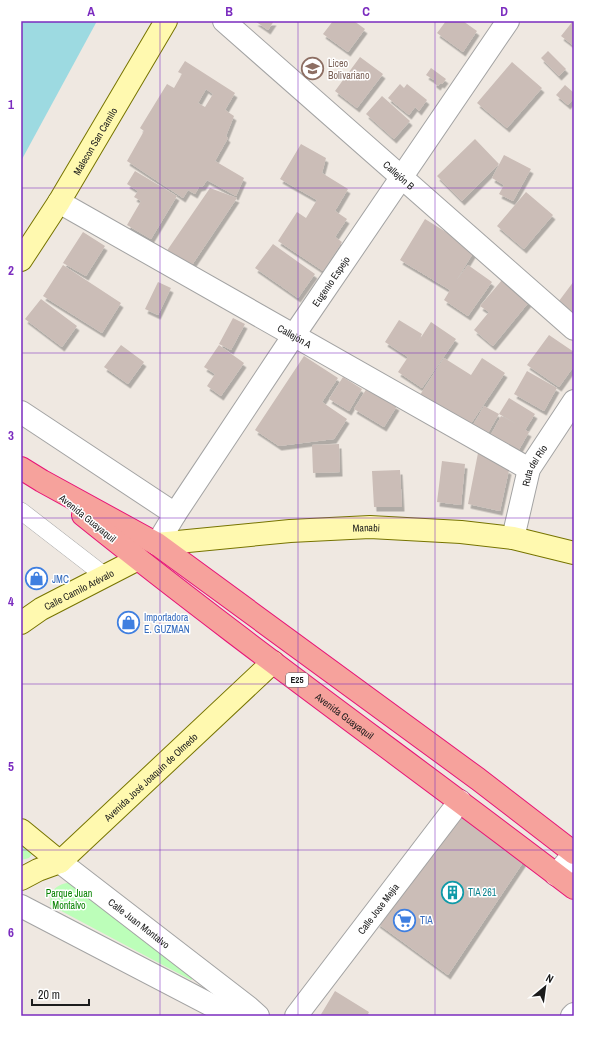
<svg xmlns="http://www.w3.org/2000/svg" width="595" height="1037" viewBox="0 0 595 1037" font-family="'Archivo Narrow',sans-serif">
	<defs>
		<filter id="shadow"><feDropShadow dx="2.5" dy="4.5" stdDeviation="0" flood-color="#0004"/></filter>
	</defs>
	<rect width="100%" height="100%" fill="#efe8e1"/>
	<path fill="#bcfeb9" d="M21 843 30 850 32 854 29 858 21 860Z
		M71 882 194 978 191 980 50 905C50 889 56 885 71 882Z"/>
	<path fill="#9ddae1" d="M21 21H97L21 161Z"/>
	<path fill="#cbbdb7" fill-rule="evenodd" filter="url(#shadow)" d="M255 21H274L268 30Z
		M333 21H354L365 29 348 52 323 34Z
		M446 21H463L477 31 463 52 437 33Z
		M573 21H574V46L561 36Z
		M548 51 566 69 559 76 541 58Z
		M360 57 383 74 357 108 335 91Z
		M185 61 235 93 225 110 234 116 226 136 228 138 215 161 244 178 236 196 207 180 203 186 199 187 195 194 188 190 183 198 127 161 144 131 140 128 167 84 174 88 182 74 178 72ZM206 89 213 94 205 107 198 103Z
		M512 62 542 88 507 128 477 103Z
		M431 68 446 79 442 84 440 83 438 86 434 83V80L426 75Z
		M400 84 404 88 407 84 427 100 419 111 415 107 409 115 388 98Z
		M565 85 574 93V98L568 105 556 95Z
		M382 96 410 121 394 139 366 114Z
		M475 139 499 164 462 201 437 176Z
		M301 144 326 158 322 173 348 189 335 211 329 207 347 219 335 237 342 242 323 271 278 241 297 212 306 218 317 200 280 179Z
		M504 155 531 169 513 201 499 194 504 185 492 178Z
		M135 171 177 196 151 239 127 225 141 201 134 197 138 191 127 184Z
		M210 188 237 198 190 268 166 252Z
		M526 192 553 215 524 249 497 226Z
		M425 219 475 250 456 281 468 265 492 282 468 316 444 300 450 290 400 260Z
		M83 232 105 246 86 276 63 263Z
		M273 244 315 274 298 298 255 268Z
		M63 265 121 303 102 333 43 296Z
		M502 280 529 302 493 346 474 330 489 312 480 306Z
		M574 281V313L559 301Z
		M158 282 171 288 158 315 145 309Z
		M41 299 77 326 62 347 25 319Z
		M233 318 245 324 231 350 219 344Z
		M399 320 422 334 418 342 431 322 456 339 422 388 398 372 408 357 385 342Z
		M549 335 574 352V366L559 387 527 365Z
		M121 345 144 362 128 384 104 367Z
		M219 345 244 363 221 396 207 386 215 374 204 367Z
		M304 356 338 378 322 402 347 419 334 439 279 446 255 430Z
		M444 358 471 375 482 358 505 373 468 428 418 398Z
		M527 371 557 388 544 411 514 394Z
		M343 377 362 389 349 411 329 399Z
		M367 388 397 406 384 427 354 409Z
		M509 398 535 414 525 430 529 432 516 455 488 440 501 416 517 424 499 414Z
		M484 406 499 414 488 433 473 425Z
		M339 444 340 472 313 473 312 445Z
		M478 453 509 470 500 511 468 504Z
		M442 461 465 464 461 505 437 502Z
		M400 470 402 507H374L372 471Z
		M461 814 524 861 448 975 377 923Z
		M335 991 369 1012 367 1016H320Z"/>
	<g fill="none" stroke-linecap="round" stroke-linejoin="round">
		<defs>
			<path id="pedestrian" d="M21 511 105 576"/>
			<g id="minor">
				<path id="s1" d="M224 21 574 329"/>
				<path id="s2" d="M59 202 529 469"/>
				<path d="M21 412 175 514"/>
				<path id="s3" d="M513 538 529 469 574 401"/>
				<path id="s4" d="M157 544 175 514 294 335 508 21"/>
				<path id="s5" d="M60 862 248 1007 258 1016"/>
				<path d="M556 875 574 854"/>
				<path d="M21 906 232 1016"/>
				<path id="s6" d="M296 1016 460 801"/>
				<path d="M572 1016 574 1014"/>
			</g>
			<g id="secondary">
				<path id="s7" d="M21 260 59 202 166 21"/>
				<path id="s8" d="M157 544 290 531 370 527 461 532 513 538 574 553"/>
				<path id="s9" d="M21 623 41 609 138 559"/>
				<path d="M21 830 60 862"/>
				<path id="s10" d="M21 879 38 870 60 862 273 662"/>
			</g>
			<g id="trunk">
				<path d="M21 468 42 481 157 544 478 779 574 853"/>
				<path id="s11" d="M83 515C243 644 411 763 574 888"/>
			</g>
		</defs>
		<use href="#pedestrian" stroke="#a3a3a3" stroke-width="18"/>
		<use href="#minor" stroke="#a3a3a3" stroke-width="24"/>
		<use href="#secondary" stroke="#777400" stroke-width="24"/>
		<use href="#trunk" stroke="#e71477" stroke-width="24"/>
		<use href="#pedestrian" stroke="#fff" stroke-width="17"/>
		<use href="#minor" stroke="#fff" stroke-width="22"/>
		<use href="#secondary" stroke="#fff9af" stroke-width="22"/>
		<use href="#trunk" stroke="#f6a29c" stroke-width="22"/>
	</g>
	<path fill="none" stroke="#7b2cbf" stroke-width="1" stroke-opacity="0.55" d="M160 21V1016M298 21V1016M435 21V1016M21 188H574M21 353H574M21 518H574M21 684H574M21 850H574"/>
	<defs>
		<symbol id="school-ring" viewBox="-11 -11 22 22"><circle r="9.5" fill="#fff" stroke="#8d6e63" stroke-width="1.5"/><path d="M0-5L7-2L0 1L-7-2ZM-4 1L0 2.5L4 1V4Q0 6-4 4Z" fill="#8d6e63"/></symbol>
		<symbol id="shop-ring" viewBox="-11 -11 22 22"><circle r="9.5" fill="#fff" stroke="#3f7fe0" stroke-width="1.5"/><path d="M-5-2.5h2.3a2.7 3.5 0 0 1 5.4 0H5L5.5 6h-11ZM-1.5-2.5h3a1.5 2.3 0 0 0-3 0Z" fill="#3f7fe0"/></symbol>
		<symbol id="building-ring" viewBox="-11 -11 22 22"><circle r="9.5" fill="#fff" stroke="#0f9aa8" stroke-width="1.5"/><path d="M-4-6H4V6H1V3H-1V6H-4ZM-2.5-4.3h1.7v1.8h-1.7ZM.8-4.3h1.7v1.8H.8ZM-2.5-1h1.7V.8h-1.7ZM.8-1h1.7V.8H.8Z" fill="#0f9aa8"/></symbol>
		<symbol id="supermarket-ring" viewBox="-11 -11 22 22"><circle r="9.5" fill="#fff" stroke="#3f7fe0" stroke-width="1.5"/><path d="M-6-5.5h2.5l.6 2H6L4.5 2H-2.5L-4.4-4H-6ZM-1.5 3.2a1.3 1.3 0 1 0 .1 0ZM3 3.2a1.3 1.3 0 1 0 .1 0Z" fill="#3f7fe0"/></symbol>
	</defs>
	<g fill-rule="evenodd">
		<use href="#school-ring" x="300" y="56" width="25" height="25"/>
		<use href="#shop-ring" x="24" y="566" width="25" height="25"/>
		<use href="#shop-ring" x="116" y="610" width="25" height="25"/>
		<use href="#building-ring" x="440" y="880" width="25" height="25"/>
		<use href="#supermarket-ring" x="392" y="908" width="25" height="25"/>
	</g>
	<g text-anchor="middle" stroke-width="3" stroke-linejoin="round" paint-order="stroke">
		<rect fill="#fff" stroke="#606060" stroke-width="1" x="286" y="673" width="22" height="14" rx="3"/>
		<g font-size="9" font-weight="bold" fill="#1c1c1c">
			<text x="297" y="683">E25</text>
		</g>
		<g font-size="10" fill="#785e54" stroke="#fff" text-anchor="start">
			<text x="328" y="67">Liceo<tspan x="328" dy="12">Bolivariano</tspan></text>
		</g>
		<g font-size="10" fill="#1c1c1c" stroke="#fff">
			<text dy="4" stroke="none"><textPath href="#s7" startOffset="140">Malecon San Camilo</textPath></text>
			<text dy="4" stroke="none"><textPath href="#s1" startOffset="233">Callejón B</textPath></text>
			<text dy="4" stroke="none"><textPath href="#s4" startOffset="315">Eugenio Espejo</textPath></text>
			<text dy="4" stroke="none"><textPath href="#s2" startOffset="271">Callejón A</textPath></text>
			<text dy="4" stroke="none"><textPath href="#s3" startOffset="76">Ruta del Río</textPath></text>
			<text transform="translate(88 518) rotate(39)" y="4">Avenida Guayaquil</text>
			<text dy="4" stroke="none"><textPath href="#s8" startOffset="210">Manabi</textPath></text>
			<text dy="4" stroke="none"><textPath href="#s9" startOffset="67">Calle Camilo Arévalo</textPath></text>
			<text dy="4" stroke="none"><textPath href="#s11" startOffset="330">Avenida Guayaquil</textPath></text>
			<text dy="4" stroke="none"><textPath href="#s10" startOffset="167">Avenida José Joaquín de Olmedo</textPath></text>
			<text dy="4" stroke="none"><textPath href="#s6" startOffset="135">Calle Jose Mejia</textPath></text>
			<text dy="4" stroke="none"><textPath href="#s5" startOffset="100">Calle Juan Montalvo</textPath></text>
		</g>
		<g font-size="10" fill="#366cbe" stroke="#fff" text-anchor="start">
			<text x="52" y="583">JMC</text>
			<text x="144" y="621">Importadora<tspan x="144" dy="12">E. GUZMAN</tspan></text>
			<text x="420" y="924">TIA</text>
		</g>
		<g font-size="10" fill="#0d838f" stroke="#fff" text-anchor="start">
			<text x="468" y="896">TIA 261</text>
		</g>
		<g font-size="10" fill="#078301" stroke="#fff">
			<text x="69" y="897">Parque Juan<tspan x="69" dy="12">Montalvo</tspan></text>
		</g>
	</g>
	<rect width="595" height="1037" fill="none" stroke="#ffffff" stroke-width="44"/>
	<g transform="translate(545 987) rotate(29)" stroke="#ffffff" stroke-width="3" paint-order="stroke">
	<path d="M0-3L7 15L0 10L-7 15Z" fill="#1c1c1c"/>
	<text y="-6" font-size="11" font-weight="bold" text-anchor="middle" fill="#1c1c1c">N</text>
	</g>
	<path d="M32 999v6h57v-6" fill="none" stroke="#1c1c1c" stroke-width="2"/>
	<text x="38" y="999" font-size="12" fill="#1c1c1c" stroke="#ffffff" stroke-width="3" paint-order="stroke">20 m</text>
	<rect x="22" y="22" width="551" height="993" fill="none" stroke="#7b2cbf" stroke-width="1.5"/>
	<g font-size="13" text-anchor="middle" font-weight="bold" fill="#7b2cbf">
		<text x="91" y="16">A</text>
		<text x="229" y="16">B</text>
		<text x="366" y="16">C</text>
		<text x="504" y="16">D</text>
		<text x="11" y="109">1</text>
		<text x="11" y="275">2</text>
		<text x="11" y="440">3</text>
		<text x="11" y="606">4</text>
		<text x="11" y="771">5</text>
		<text x="11" y="937">6</text>
	</g>
</svg>
